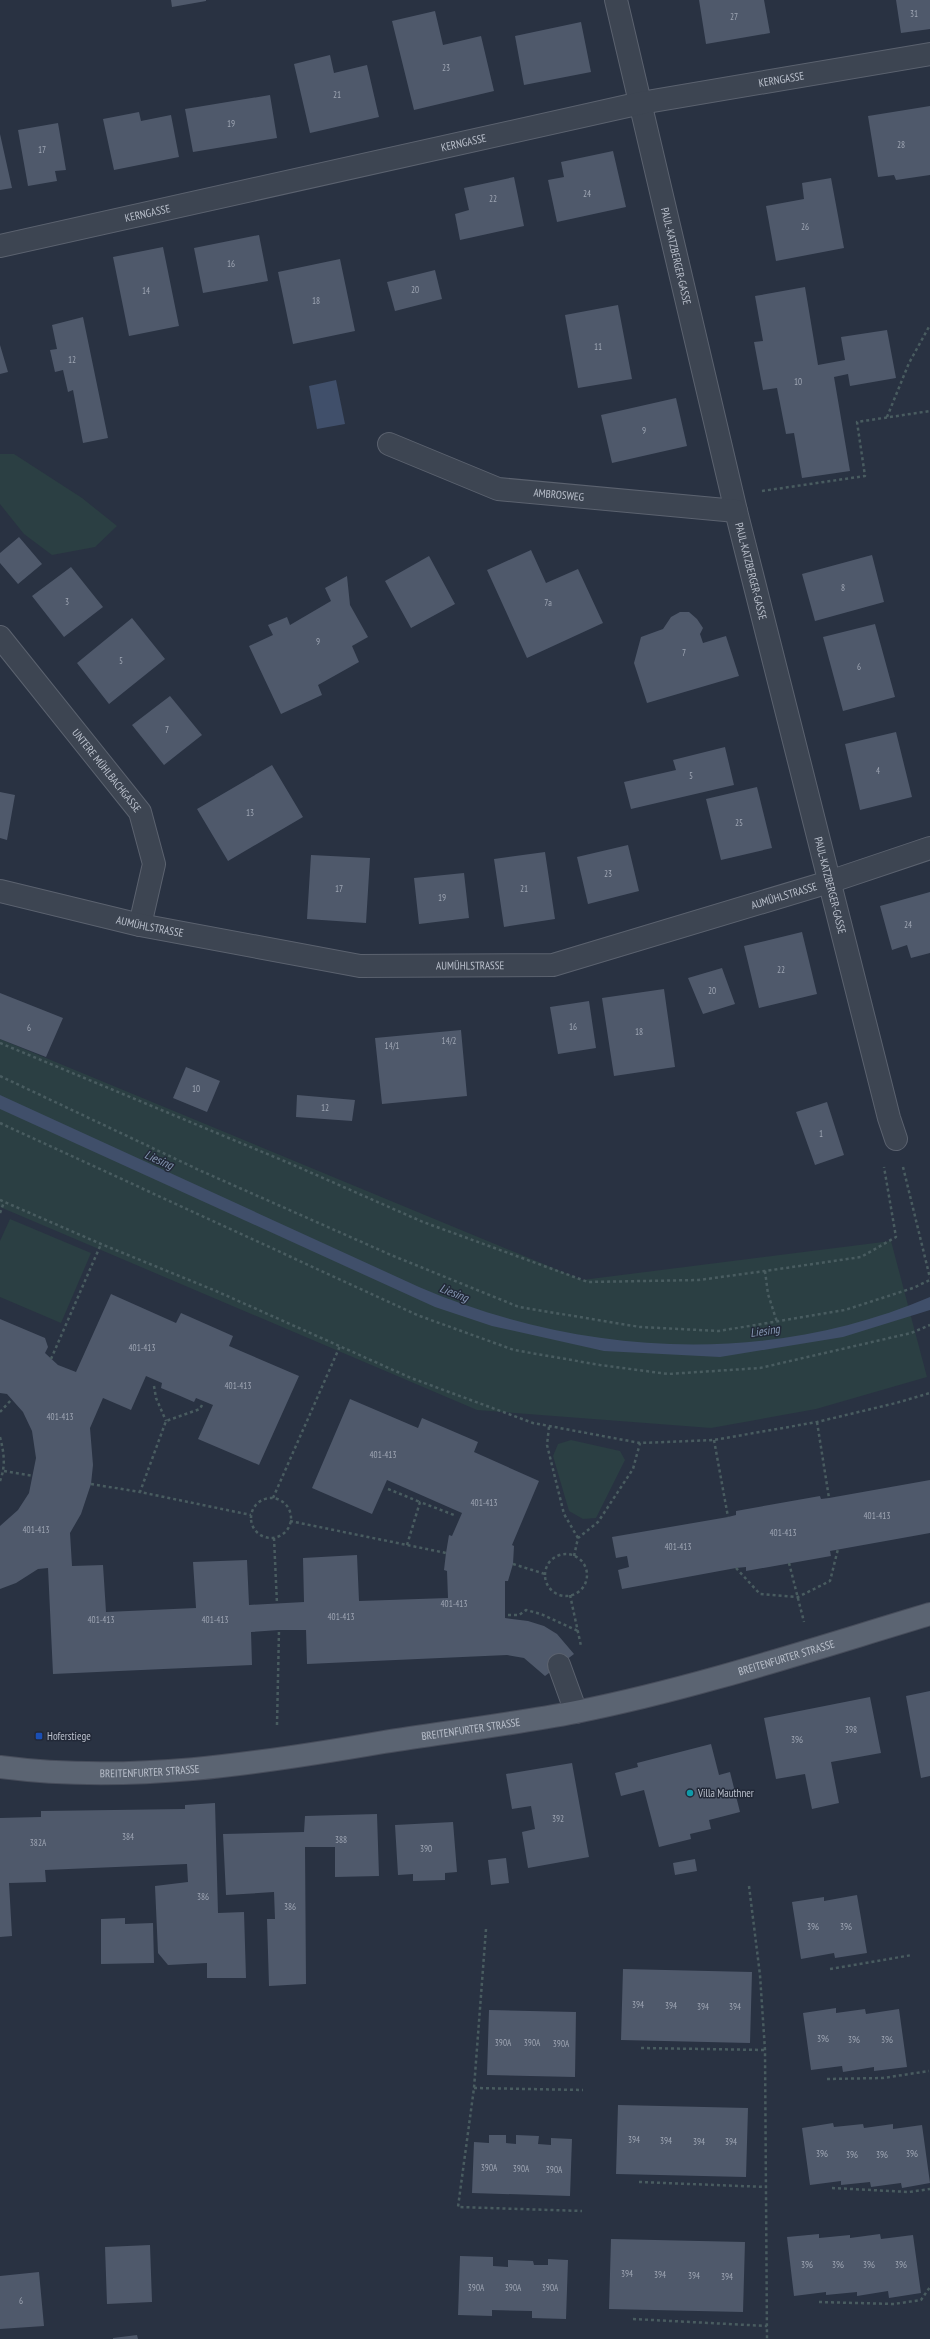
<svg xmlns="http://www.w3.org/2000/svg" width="930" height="2339" viewBox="0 0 930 2339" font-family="'PT Sans Narrow',sans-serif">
	<rect width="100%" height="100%" fill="#293242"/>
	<path fill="#2b3f43" d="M0 454H14L82 498 117 526 95 547 52 555 24 534 0 504Z
		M0 1039 582 1280 891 1241 927 1377 816 1409 711 1428 477 1410 0 1207Z
		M10 1219 91 1253 61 1323 0 1297V1241Z
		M571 1440 620 1451 625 1460 596 1518 583 1519 569 1511 553 1456 558 1444Z"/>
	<path fill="#404f6a" d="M336 380 345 424 317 429 309 386Z
		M0 1095 419 1287C580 1356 767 1367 930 1297V1310L843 1337 720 1357 604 1351 492 1326 435 1307 0 1109Z"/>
	<path fill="#4f596b" d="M171 0H206V1L172 7Z
		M699 0H764L770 33 706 44Z
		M896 0H930V29L901 33Z
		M435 11 443 45 481 36 494 91 414 110 392 21Z
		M581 22 591 72 524 85 515 36Z
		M330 55 334 73 367 65 379 117 310 133 294 64Z
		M270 95 277 138 193 152 185 109Z
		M930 106V175L896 180 894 175 878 177 868 116Z
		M139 112 141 121 171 115 179 157 114 170 103 119Z
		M58 123 66 170 55 171 57 181 28 186 18 130Z
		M0 134 12 188 0 190Z
		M613 151 626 207 557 222 548 180 564 177 561 162Z
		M514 177 524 226 460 240 455 214 469 210 464 188Z
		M831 178 844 248 776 261 766 206 804 199 802 183Z
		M259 235 268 281 203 293 194 248Z
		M163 247 179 326 129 336 113 257Z
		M340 259 355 331 293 344 278 272Z
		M435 270 442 299 395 311 387 282Z
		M805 287 818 365 845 360 841 337 887 330 896 378 850 386 848 374 834 377 850 471 802 478 794 433 786 434 777 388 763 390 754 342 763 341 755 296Z
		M618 305 632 379 578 388 565 315Z
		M83 317 108 438 83 443 73 390 68 392 63 370 55 372 50 350 57 349 52 325Z
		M0 345 8 372 0 374Z
		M676 398 687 446 612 463 601 415Z
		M19 537 42 564 18 584 0 563V553Z
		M531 550 546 583 578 569 603 623 527 658 487 570Z
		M872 555 884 602 815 621 802 574Z
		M429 556 455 604 411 628 385 581Z
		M71 567 103 607 64 637 32 596Z
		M347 576 350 605 368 637 352 646 359 662 318 685 322 695 281 714 249 646 273 635 268 625 287 617 290 625 331 601 325 588Z
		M680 612H689L697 619 703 628 700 634 703 643 726 636 739 676 647 703 634 663 641 637 663 629 671 617Z
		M132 618 165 659 109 704 77 663Z
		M875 624 895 697 843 711 823 637Z
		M170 696 202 735 164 765 132 725Z
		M896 732 912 797 860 810 845 744Z
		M725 747 734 785 631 809 624 782 676 770 673 760Z
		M272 765 303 817 228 861 197 809Z
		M757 787 772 848 721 860 706 799Z
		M0 792 15 795 7 840 0 838Z
		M628 845 639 891 588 904 577 857Z
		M545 852 555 919 504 927 494 859Z
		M311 855 370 858 366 923 307 919Z
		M464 873 469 918 419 924 414 878Z
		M930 892V953L911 958 907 945 892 950 880 906Z
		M802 932 817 994 759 1008 744 946Z
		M722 968 735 1004 703 1014 688 978Z
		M664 989 675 1067 614 1076 602 998Z
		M0 993 63 1018 46 1057 0 1039Z
		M589 1001 596 1048 558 1054 550 1007Z
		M461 1030 467 1096 382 1104 375 1038Z
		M186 1067 220 1081 207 1112 173 1098Z
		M297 1095 355 1100 352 1121 296 1117Z
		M827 1102 844 1155 815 1165 796 1112Z
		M111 1294 176 1323 181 1313 233 1336 229 1346 299 1376 259 1465 198 1439 213 1405 196 1398 194 1402 178 1395 161 1388 162 1383 146 1376 131 1410 103 1398 90 1428 93 1465 91 1484 81 1514 70 1533 72 1566 103 1565 106 1612 196 1608 193 1562 247 1560 249 1605 304 1602 303 1558 357 1555 359 1601 448 1598 447 1571 444 1570 446 1553 449 1535 452 1536 462 1513 387 1480 372 1514 312 1488 350 1399 418 1428 422 1418 478 1442 474 1452 539 1481 512 1545 514 1546 513 1564 508 1581H505V1618L528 1621 544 1626 557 1634 574 1654 545 1676 524 1658 507 1655 307 1664 306 1630H279L251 1632 252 1665 53 1674 48 1568 38 1569 16 1583 0 1589V1526L18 1510 29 1493 36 1458 32 1431 23 1412 7 1394 0 1393V1319L45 1338 48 1347 45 1353 58 1365 76 1372Z
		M930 1480V1533L830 1551 831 1556 746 1571V1567L736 1568 622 1589 618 1570 629 1567 627 1556 616 1558 612 1537 728 1517 736 1515V1511L820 1496 821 1499 829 1498Z
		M930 1691V1776L921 1778 906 1696Z
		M870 1697 881 1753 831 1762 839 1803 812 1809 805 1774 776 1779 764 1718Z
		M711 1744 719 1775 730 1772 740 1812 709 1820 711 1829 690 1834 691 1839 659 1847 644 1790 621 1796 615 1773 638 1767 637 1763Z
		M572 1763 589 1857 528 1868 522 1832 535 1829 531 1806 512 1809 506 1774Z
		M215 1803 218 1913 244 1912 246 1978H207V1963L168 1965 158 1953 155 1886 188 1882 187 1864 45 1870 46 1882 9 1883 12 1936 0 1937V1818L41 1817V1811L185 1809V1805Z
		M377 1814 379 1876 335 1877V1847H305L306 1984 269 1986 267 1919H275L274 1892 226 1895 223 1834 304 1832 305 1816Z
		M453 1822 457 1872 445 1873V1880L413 1881V1874L398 1875 395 1825Z
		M506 1858 509 1883 491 1885 488 1860Z
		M695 1859 697 1871 675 1875 673 1863Z
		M857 1895 867 1953 835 1958 834 1953 801 1959 792 1902 824 1897V1901Z
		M125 1918V1924L153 1923 154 1963 101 1964V1919Z
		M623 1969 752 1972 750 2043 621 2040Z
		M836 2008V2013L865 2009 866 2014 899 2009 907 2067 874 2071V2067L843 2072 842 2066 811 2070 803 2013Z
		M489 2010 576 2012 575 2077 487 2075Z
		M618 2105 748 2108 746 2177 616 2174Z
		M833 2123 834 2127 863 2124 864 2128 893 2124V2129L922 2125 930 2183 902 2188 901 2183 871 2187 870 2182 841 2185V2181L810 2185 802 2128Z
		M489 2135H506V2143L516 2144V2135L539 2136 538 2144 551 2145V2138L572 2139 570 2196 472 2193 474 2142 489 2143Z
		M819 2234V2238L850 2235V2238L880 2234 881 2239 913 2235 921 2293 889 2298 888 2291 857 2296V2292L826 2295V2292L794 2296 787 2237Z
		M611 2239 745 2242 743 2312 609 2309Z
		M150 2245 152 2302 107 2304 105 2247Z
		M460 2256 493 2257V2266L508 2267V2260L533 2261 534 2265H548V2259L568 2260 566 2319 532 2318V2311L492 2310V2316L458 2315Z
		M39 2272 44 2326 0 2329V2276Z
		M137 2335 138 2339H113V2338Z"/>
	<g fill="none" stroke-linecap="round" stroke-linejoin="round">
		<defs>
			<g id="minor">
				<path id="s1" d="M616 0 736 511 889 1118 896 1139"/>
				<path id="s2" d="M0 246 641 103 930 54"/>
				<path id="s3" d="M389 444 498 489 736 511"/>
				<path id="s4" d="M0 637 140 812 154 864 140 925"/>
				<path id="s5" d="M0 891 140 925 360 966 553 965 829 882 930 848"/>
				<path d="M559 1665 576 1712"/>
			</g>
			<g id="major">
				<path id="s6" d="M0 1767C128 1784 257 1764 384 1742 448 1732 513 1724 576 1712 696 1688 813 1649 930 1614"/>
			</g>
		</defs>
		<use href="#minor" stroke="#5b626f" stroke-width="24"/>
		<use href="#major" stroke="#474d5b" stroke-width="24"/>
		<path stroke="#495c60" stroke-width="2.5" stroke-dasharray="3 3" stroke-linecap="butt" d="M887 417 909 363 930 325
			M762 491 865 476 857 422 930 411
			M0 1043 289 1163 423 1222 588 1282 699 1280 765 1271 861 1257 896 1237 884 1167
			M0 1076 199 1170 391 1255 519 1307 640 1327 719 1331 845 1310 913 1288 930 1280
			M0 1123 417 1315 514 1350 600 1365 668 1374 760 1368 911 1333 930 1325
			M903 1167 930 1278
			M0 1200 101 1244 216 1291 411 1378 533 1423 640 1443 714 1440 817 1422 896 1403 930 1393
			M0 1213 4 1202
			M765 1271 768 1294 777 1322
			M51 1359 101 1244
			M154 1386 156 1398 166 1421
			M202 1405 200 1409 166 1421 140 1492 251 1515
			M0 1412 12 1399
			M817 1422 829 1498
			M549 1427 547 1445 564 1514 578 1538
			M0 1437C4 1453 6 1465 0 1481
			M714 1440 728 1517
			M4 1471 33 1476
			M91 1484 140 1492
			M388 1489 420 1502
			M273 1498 340 1346
			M251 1518a20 20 0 1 1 40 0a20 20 0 1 1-40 0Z
			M290 1521 446 1553
			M274 1538 277 1604
			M407 1545 420 1502 454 1515
			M545 1575a21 21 0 1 1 42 0a21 21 0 1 1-42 0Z
			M574 1556 578 1538 598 1522 633 1469 640 1443
			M789 1563 804 1622
			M513 1564 545 1574
			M736 1568 760 1594 798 1597 830 1581 838 1549
			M570 1595 581 1646
			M508 1615H519L526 1610 541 1614 578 1631
			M277 1725 279 1630
			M749 1886 760 1975 765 2050 767 2339
			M486 1929 474 2088 458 2207 582 2211
			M830 1969 912 1955
			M641 2048 765 2050
			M827 2079 883 2078 929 2071
			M474 2088 583 2090
			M639 2182 766 2187
			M832 2188 909 2192 930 2189
			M819 2302 894 2304 921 2300 930 2287
			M633 2319 767 2326"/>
		<use href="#minor" stroke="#3d4552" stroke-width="22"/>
		<use href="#major" stroke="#5b6472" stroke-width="22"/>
	</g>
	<rect fill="#1a4fb4" stroke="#222938" stroke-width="1.5" x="35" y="1732" width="8" height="8" rx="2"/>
	<circle fill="#0f9aa8" stroke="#222938" stroke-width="1.5" cx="690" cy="1793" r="4"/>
	<g text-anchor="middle" stroke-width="3" stroke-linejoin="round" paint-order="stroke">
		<g font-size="9" fill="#9fa6b4">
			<text x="914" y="17">31</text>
			<text x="734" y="20">27</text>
			<text x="446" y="71">23</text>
			<text x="337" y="98">21</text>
			<text x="231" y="127">19</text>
			<text x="901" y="148">28</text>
			<text x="42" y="153">17</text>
			<text x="587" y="197">24</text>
			<text x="493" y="202">22</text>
			<text x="805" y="230">26</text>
			<text x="231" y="267">16</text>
			<text x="415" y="293">20</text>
			<text x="146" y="294">14</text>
			<text x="316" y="304">18</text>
			<text x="598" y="350">11</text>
			<text x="72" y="363">12</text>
			<text x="798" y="385">10</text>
			<text x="644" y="434">9</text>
			<text x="843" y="591">8</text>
			<text x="67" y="605">3</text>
			<text x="548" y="606">7a</text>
			<text x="318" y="645">9</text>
			<text x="684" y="656">7</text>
			<text x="121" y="664">5</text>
			<text x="859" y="670">6</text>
			<text x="167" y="733">7</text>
			<text x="878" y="774">4</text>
			<text x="691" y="779">5</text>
			<text x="250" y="816">13</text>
			<text x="739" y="826">25</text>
			<text x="608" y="877">23</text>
			<text x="339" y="892">17</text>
			<text x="524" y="892">21</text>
			<text x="442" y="901">19</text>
			<text x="908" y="928">24</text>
			<text x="781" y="973">22</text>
			<text x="712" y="994">20</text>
			<text x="573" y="1030">16</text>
			<text x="29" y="1031">6</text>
			<text x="639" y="1035">18</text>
			<text x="449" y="1044">14/2</text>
			<text x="392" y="1049">14/1</text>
			<text x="196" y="1092">10</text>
			<text x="325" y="1111">12</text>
			<text x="821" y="1137">1</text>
			<text x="142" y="1351">401-413</text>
			<text x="238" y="1389">401-413</text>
			<text x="60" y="1420">401-413</text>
			<text x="383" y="1458">401-413</text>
			<text x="484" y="1506">401-413</text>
			<text x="877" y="1519">401-413</text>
			<text x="36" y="1533">401-413</text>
			<text x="783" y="1536">401-413</text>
			<text x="678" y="1550">401-413</text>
			<text x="454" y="1607">401-413</text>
			<text x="341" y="1620">401-413</text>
			<text x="101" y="1623">401-413</text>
			<text x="215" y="1623">401-413</text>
			<text x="851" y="1733">398</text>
			<text x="797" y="1743">396</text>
			<text x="558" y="1822">392</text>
			<text x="128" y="1840">384</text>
			<text x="341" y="1843">388</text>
			<text x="38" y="1846">382A</text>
			<text x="426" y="1852">390</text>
			<text x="203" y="1900">386</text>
			<text x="290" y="1910">386</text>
			<text x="813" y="1930">396</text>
			<text x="846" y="1930">396</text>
			<text x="638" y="2008">394</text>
			<text x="671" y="2009">394</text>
			<text x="703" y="2010">394</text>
			<text x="735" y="2010">394</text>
			<text x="823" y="2042">396</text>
			<text x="854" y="2043">396</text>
			<text x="887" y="2043">396</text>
			<text x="503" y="2046">390A</text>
			<text x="532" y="2046">390A</text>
			<text x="561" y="2047">390A</text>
			<text x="634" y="2143">394</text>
			<text x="666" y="2144">394</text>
			<text x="699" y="2145">394</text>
			<text x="731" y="2145">394</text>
			<text x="822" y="2157">396</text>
			<text x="912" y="2157">396</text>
			<text x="852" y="2158">396</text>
			<text x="882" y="2158">396</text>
			<text x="489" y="2171">390A</text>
			<text x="521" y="2172">390A</text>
			<text x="554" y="2173">390A</text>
			<text x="807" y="2268">396</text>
			<text x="838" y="2268">396</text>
			<text x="869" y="2268">396</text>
			<text x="901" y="2268">396</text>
			<text x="627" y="2277">394</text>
			<text x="660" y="2278">394</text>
			<text x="694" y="2279">394</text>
			<text x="727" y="2280">394</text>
			<text x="476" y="2291">390A</text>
			<text x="513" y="2291">390A</text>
			<text x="550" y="2291">390A</text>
			<text x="21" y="2304">6</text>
		</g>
		<g font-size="11" fill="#bac0cc" stroke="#222938">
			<text dy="4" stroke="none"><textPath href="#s2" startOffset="799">KERNGASSE</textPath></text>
			<text dy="4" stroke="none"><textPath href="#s2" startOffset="475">KERNGASSE</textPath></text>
			<text dy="4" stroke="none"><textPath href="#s2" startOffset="151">KERNGASSE</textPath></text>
			<text dy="4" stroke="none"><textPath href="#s1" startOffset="263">PAUL-KATZBERGER-GASSE</textPath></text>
			<text dy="4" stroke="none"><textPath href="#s3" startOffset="179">AMBROSWEG</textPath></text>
			<text dy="4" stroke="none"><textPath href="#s1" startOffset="587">PAUL-KATZBERGER-GASSE</textPath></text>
			<text dy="4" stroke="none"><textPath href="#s4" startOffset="171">UNTERE MÜHLBACHGASSE</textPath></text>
			<text dy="4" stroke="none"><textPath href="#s1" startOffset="911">PAUL-KATZBERGER-GASSE</textPath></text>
			<text dy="4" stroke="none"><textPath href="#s5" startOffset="802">AUMÜHLSTRASSE</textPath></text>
			<text dy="4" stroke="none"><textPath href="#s5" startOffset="154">AUMÜHLSTRASSE</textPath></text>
			<text dy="4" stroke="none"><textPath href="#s5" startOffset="478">AUMÜHLSTRASSE</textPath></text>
			<text dy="4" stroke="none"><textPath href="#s6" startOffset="798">BREITENFURTER STRASSE</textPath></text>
			<text dy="4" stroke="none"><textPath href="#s6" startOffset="474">BREITENFURTER STRASSE</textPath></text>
			<text dy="4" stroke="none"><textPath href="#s6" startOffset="150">BREITENFURTER STRASSE</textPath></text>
		</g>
		<g font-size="11" fill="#bac0cc" stroke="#222938" text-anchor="start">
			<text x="47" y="1740">Hoferstiege</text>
			<text x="698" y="1797">Villa Mauthner</text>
		</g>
		<g font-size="12" font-style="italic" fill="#8495b1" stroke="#222938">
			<text transform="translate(159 1160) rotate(24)" y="4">Liesing</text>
			<text transform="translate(454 1293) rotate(22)" y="4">Liesing</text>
			<text transform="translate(765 1331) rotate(-8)" y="4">Liesing</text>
		</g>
	</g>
</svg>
